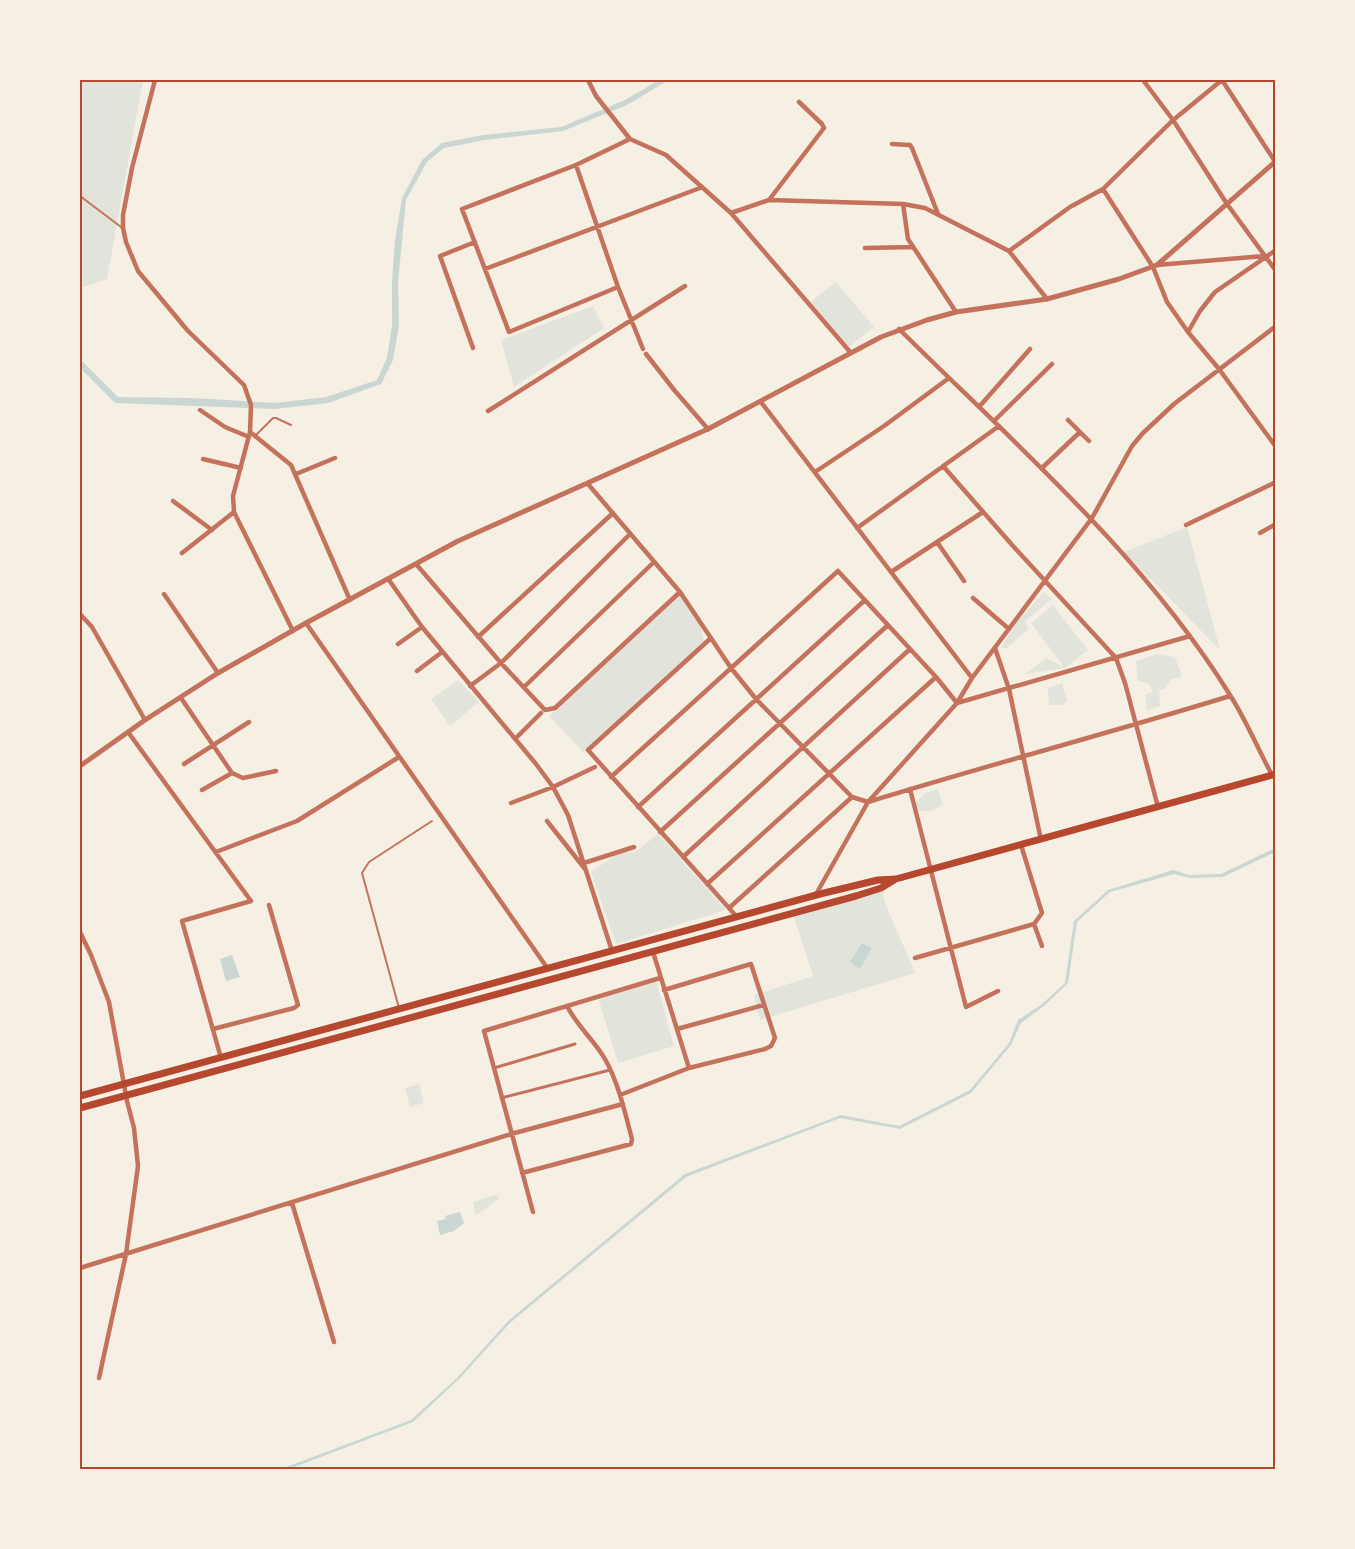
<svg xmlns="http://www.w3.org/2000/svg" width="1355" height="1549" viewBox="0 0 1355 1549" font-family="'Sofia Sans Condensed',sans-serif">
	<rect width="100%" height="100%" fill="#f6efe4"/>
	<path fill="#e2e4dc" d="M80 80H143L107 279 80 288Z
		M836 282 874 327 849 347 811 302Z
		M593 306 604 328 514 387 501 340Z
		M1187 527 1220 650 1124 552Z
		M1044 592 1052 599 1025 621 1028 629 1006 649 1001 647 1020 618Z
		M680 594 700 625 704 642 583 752 549 716Z
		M1053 605 1088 650 1065 668 1025 674 1046 658 1064 667 1031 623Z
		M1157 654 1175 657 1182 677 1170 680 1166 688 1159 690 1160 706 1147 710 1145 695 1153 692 1148 683 1138 681 1136 661Z
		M458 680 479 702 450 726 431 699Z
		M1062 683 1067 701 1062 705H1049L1048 688Z
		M938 789 943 805 930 811H917L915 803 925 793Z
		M658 834 726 910 616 944 591 872 620 852 634 853Z
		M882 889 885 903 915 973 760 1020 754 995 813 976 793 914Z
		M656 980 674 1046 618 1063 598 997Z
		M419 1084 424 1103 410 1107 405 1088Z
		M497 1194 499 1199 476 1215 473 1202Z"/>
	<path fill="#c9d6d2" d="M659 80H669L627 105 563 131 484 140 444 148 427 162 406 200 398 282 399 325 393 360 381 384 328 403 275 409 115 403 80 368V359L118 397 191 398 275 403 326 397 377 380 387 358 392 325V282L395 240 402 198 422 160 442 143 483 135 561 127 625 100Z
		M1275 848V852L1223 877 1190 878 1174 874 1110 892 1077 922 1068 983 1044 1006 1021 1023 1011 1045 971 1093 900 1129 840 1118 686 1177 510 1323 459 1379 413 1422 289 1469H281L411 1420 457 1378 508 1321 685 1174 841 1115 899 1126 970 1090 1009 1043 1018 1020 1041 1005 1065 983 1074 921 1108 890 1173 870 1189 875 1221 874Z
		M862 943 872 948 860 969 850 962Z
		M232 955 240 977 226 981 220 959Z
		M460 1212 464 1223 454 1231 440 1235 437 1221 446 1219 445 1216Z"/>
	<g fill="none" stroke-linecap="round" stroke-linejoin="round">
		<path stroke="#c5725c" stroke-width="2" d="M80 196 121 227
			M255 436 273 418H276L291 425
			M399 1008 362 873 369 862 432 821"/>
		<path stroke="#c5725c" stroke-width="3" d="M494 1068 575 1044
			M501 1098 610 1070"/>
		<path stroke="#c5725c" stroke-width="4.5" d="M155 80 132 168 123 215V228L126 242 138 271 188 331 244 385 251 405 250 432 233 496 234 512 293 631
			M588 80 596 96 630 139 666 155 731 213 851 353
			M1143 80 1173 120 1227 204 1276 271
			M1222 80 1276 163
			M892 144 910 145 912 148 938 214
			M576 165 618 287 643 349
			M1103 189 1153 267 1167 302 1188 332 1219 369 1276 447
			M769 200 824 128 822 124 799 102
			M903 204 908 239 956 312
			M731 213 769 200 903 204 925 208 1009 251 1047 299
			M865 248 913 247
			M1009 251 1070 207 1103 189 1172 121 1222 80
			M1157 265 1264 256
			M485 269 700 188
			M618 287 509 332 462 209 576 165 630 139
			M899 329C1016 445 1142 554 1230 695 1246 720 1258 749 1272 775
			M1188 332 1200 311 1215 292 1276 250
			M473 348 440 256 475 242
			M646 354 675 391 708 429
			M761 402 972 678
			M979 407 1030 349
			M200 410 225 427 249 437
			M488 411 685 286
			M1068 420 1089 441
			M994 421 1052 364
			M250 432 291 465 350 600
			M203 459 241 468
			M943 466 1013 546 1116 658 1125 683 1158 807
			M1043 467 1080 432
			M815 472 884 426 949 378
			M296 474 335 458
			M588 484 680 592 731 668 756 699 852 797 868 802C988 765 1110 733 1230 696
			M173 501 212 530
			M1186 525 1276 482
			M857 528 999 426
			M1260 533 1276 524
			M937 542 964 581
			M182 553 234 512
			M416 564 501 663 545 710 555 708 680 592
			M891 572 983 512
			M389 580 422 627 536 764 553 787 568 815 612 951
			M164 594 218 673
			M973 598 1009 629
			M80 614 92 627 145 720
			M306 623 548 969
			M478 637 613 513
			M711 638 588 750 737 917
			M398 644 422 627
			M995 648 1009 689 1041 840
			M417 671 442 652
			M470 686 501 663 630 534
			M524 687 654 562
			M181 698 232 773
			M128 732 251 901 182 921 221 1058
			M515 739 541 713
			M184 764 249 722
			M611 777 838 571 936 677 957 703 1190 636
			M910 789 966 1007 998 991
			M202 790 232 773 243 778 276 771
			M511 803 553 787 595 767
			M638 807 865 600
			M547 821 585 869
			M660 832 888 625
			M1021 845 1042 913 1034 924 1042 946
			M216 852 297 821 399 757
			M683 857 910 649
			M584 863 634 847
			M707 884 936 677
			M815 896 868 802 957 703 972 678 1092 518 1132 446 1143 433 1174 404 1276 326
			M729 908 852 797
			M80 932 91 955 109 1002 127 1101 134 1128 138 1166 126 1254 99 1378
			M653 952 689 1068
			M915 958 1034 924
			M213 1029 294 1008 298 1005 269 905
			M677 1029 764 1005
			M620 1095 689 1068 765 1049 771 1046 775 1038 751 964 664 990
			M522 1173 631 1144 632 1139C625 1113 619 1084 605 1059 594 1040 577 1026 567 1006
			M292 1203 334 1342
			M533 1212 484 1031 660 978
			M80 1268 511 1134 623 1104"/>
		<path stroke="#c5725c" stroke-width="5" d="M80 766 145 720 218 673 306 623 458 541 708 429 881 337 927 320 956 312 1047 299 1119 279 1157 265 1276 161"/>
		<path stroke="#b5482f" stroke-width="7" d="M80 1096 820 894 878 880 896 879 1276 774
			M80 1108 856 896 881 888 894 880"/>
	</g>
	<rect width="1355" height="1549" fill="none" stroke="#f6efe4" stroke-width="162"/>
	<rect x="81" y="81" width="1193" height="1387" fill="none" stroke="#b5482f" stroke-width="2"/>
</svg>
